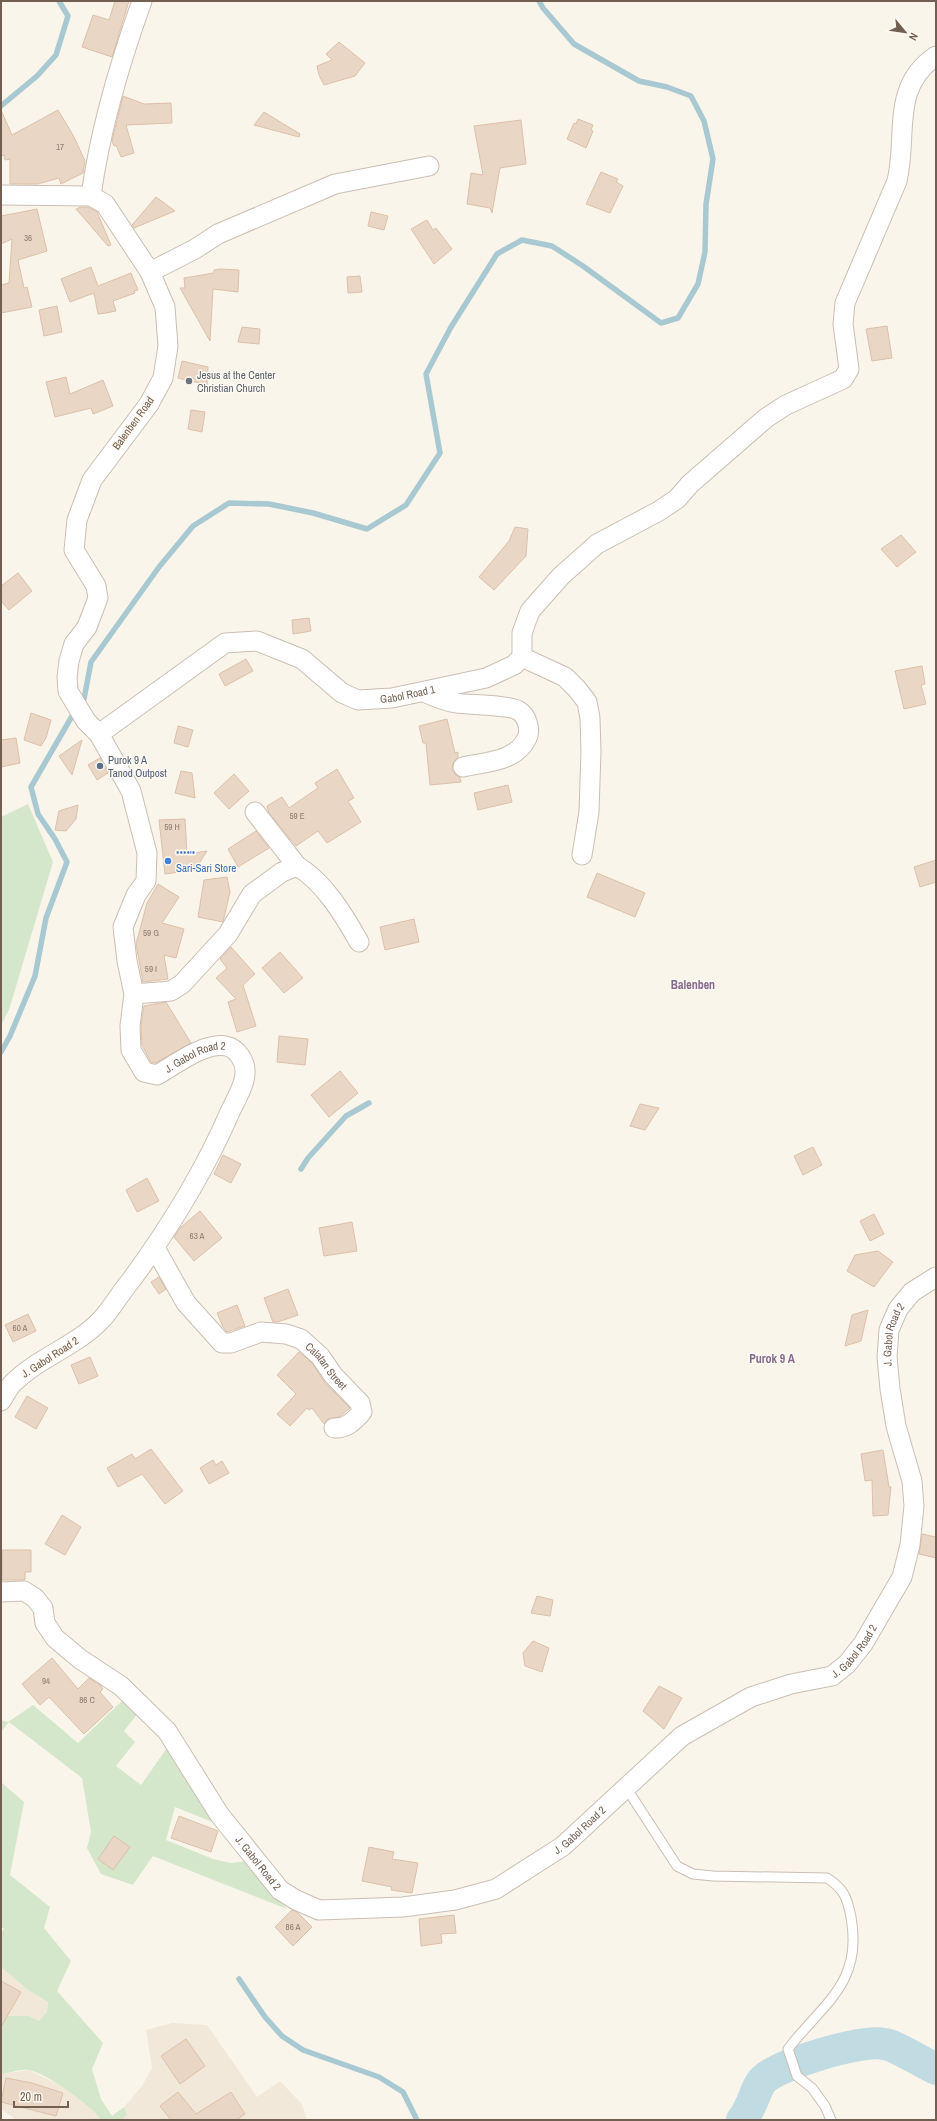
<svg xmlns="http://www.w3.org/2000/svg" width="937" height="2121" viewBox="0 0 937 2121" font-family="'Archivo Narrow',sans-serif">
	<rect width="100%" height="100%" fill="#faf5eb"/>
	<path fill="#f1e8da" d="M1 1967 28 1990 48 2002 47 2012 39 2021 1 2016Z
		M172 2023 207 2025 257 2097 280 2081 302 2104 307 2120H121L127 2115 124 2107 142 2086 152 2068 146 2030Z
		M29 2070 65 2088 84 2102 101 2120H16L1 2109V2074Z"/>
	<path fill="#d4e7ca" d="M28 804 53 862 9 1010 1 1025V817Z
		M124 1699 139 1712 124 1731 135 1742 116 1766 141 1785 169 1745 220 1825 175 1807 166 1840 213 1859 231 1863 248 1861 287 1909 153 1856 133 1885 101 1874 87 1848 91 1832 82 1778 9 1722 1 1732V1720L8 1722 33 1705 78 1743Z
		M1 1782 24 1802 10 1875 50 1907 44 1928 71 1961 57 1991 103 2043 92 2069 101 2099 112 2116 124 2107 127 2115 121 2120H101C92 2106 46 2073 29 2070 21 2069 10 2073 1 2074V2016H28L39 2021 47 2012 48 2002 28 1990 1 1967V1933L4 1929 1 1927Z"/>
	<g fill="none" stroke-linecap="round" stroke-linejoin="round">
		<path stroke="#a9c9d2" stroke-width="5.5" d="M1 106 37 76 56 55 68 16 59 1
			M80 704 84 699 91 662 159 567 193 526 229 503 269 504 313 513 367 529 406 505 440 453 426 374 451 327 497 254 522 240 552 246 583 266 661 323 678 318 698 284 705 252 706 204 713 159 704 121 691 96 667 87 639 81 574 44 543 8 539 1
			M1 1052 10 1036 35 976 46 918 67 862 55 839 38 814 31 787 75 711
			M301 1169 308 1158 346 1116 369 1103
			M239 1979 265 2017 282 2036 303 2050 379 2077 403 2092 417 2120"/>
		<path stroke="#c1dbe2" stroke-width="32" d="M742 2120C751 2110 757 2085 763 2080 779 2064 862 2039 884 2044 895 2045 925 2064 936 2069"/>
	</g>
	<path fill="#ead6c4" stroke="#ddc0a8" d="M115 1H129L112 57 82 47 93 15 109 20Z
		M339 42 365 63 355 76 324 85 319 75 317 66 332 60 326 54Z
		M123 96 144 104 171 103 172 123 126 125 134 153 121 157 116 145 114 146 112 141Z
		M1 110 12 135 58 110 73 135 85 161 83 173 61 184 59 178 38 184H10V159L5 160 4 155 1 156Z
		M264 112 300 134 299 137 254 125Z
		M578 119 593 125 591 130 593 131 586 148 567 139 574 123 576 124Z
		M521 120 526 164 500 168 492 213 490 208 467 204 471 173 483 175 474 126Z
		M601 172 618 179 616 182 623 186 610 213 586 204Z
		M156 197 175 211 134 228 132 225Z
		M81 207H88L97 212 111 245 108 246 76 209Z
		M37 209 47 251 18 260 24 288 27 287 32 307 1 313V285L9 283 12 239 1 244V216Z
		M371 212 388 216 384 230 368 226Z
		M427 220 433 230 436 228 452 249 434 264 411 229Z
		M91 267 98 286 131 273 138 290 134 291 135 293 113 301 116 311 106 313 98 314 94 293 70 302 61 279Z
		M220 269 239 270 238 292 213 289 210 341 180 288H185L184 278 214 273V270Z
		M360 276 362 292 348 293 347 277Z
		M57 306 62 332 44 336 39 310Z
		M887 326 892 358 872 361 866 329Z
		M242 327 260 329 259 344 238 342Z
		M182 361 208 367 207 385 178 378Z
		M66 377 70 394 103 380 113 406 93 414 91 408 55 417 46 382Z
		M191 410 205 412 202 432 188 429Z
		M515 527 528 529 526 556 494 590 479 577 509 541Z
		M901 535 916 552 897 567 881 549Z
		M18 573 32 591 9 610 1 601V586Z
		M309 618 311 631 293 634 292 620Z
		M246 659 253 671 225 686 219 674Z
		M922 666 925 684 921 685 926 704 904 709 895 671Z
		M31 713 51 720 46 738 41 746 24 740Z
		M447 719 455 753 458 752V757L453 763 452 770 455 774 460 778 461 782 430 785 426 743H423L419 726Z
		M178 726 193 730 188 747 174 743Z
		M16 738 20 763 1 767V740Z
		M82 740 72 775 59 756Z
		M100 758 108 773 97 780 88 765Z
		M337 769 354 798 348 801 361 822 327 843 318 831 296 846 269 813 267 806 282 797 289 808 318 788 315 783Z
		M181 771 192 773 195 798 175 793Z
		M234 774 249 791 229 809 214 793Z
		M508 785 512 802 478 810 474 793Z
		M78 805 76 819 66 831 55 830 59 811Z
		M185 819 187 854 207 851 195 870 165 874 159 820Z
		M256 831 269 848 238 867 228 849Z
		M936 860V882L920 887 914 867Z
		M597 873 645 893 635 917 587 897Z
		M227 877 230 892 223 922 198 917 204 880Z
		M158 884 179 897 162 923 184 929 176 958 164 955 168 979 143 982 136 944 147 903Z
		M414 919 419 942 385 950 380 927Z
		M231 947 255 974 243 985 256 1026 237 1032 228 1002 236 999 216 978 227 968 220 959Z
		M280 952 303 978 284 993 262 968Z
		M166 1002 191 1043 155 1063 151 1062 142 1045 141 1026 144 1006Z
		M279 1036 308 1039 305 1065 277 1062Z
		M340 1071 358 1093 329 1117 311 1095Z
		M640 1104 659 1108 645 1130 630 1126Z
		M813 1147 822 1165 803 1175 794 1156Z
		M223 1155 241 1164 231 1183 214 1174Z
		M147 1178 159 1201 137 1212 126 1190Z
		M200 1211 222 1238 194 1261 174 1237 180 1228Z
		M874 1214 884 1234 870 1241 860 1221Z
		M352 1222 357 1251 324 1256 319 1228Z
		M878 1251 893 1262 874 1287 847 1271 855 1255Z
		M159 1277 166 1289 159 1294 151 1282Z
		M288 1289 298 1315 278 1322H273L264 1298Z
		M237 1305 245 1326 227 1332 223 1327 217 1313Z
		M868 1310 861 1341 845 1346 852 1315Z
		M28 1314 36 1331 13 1342 5 1325Z
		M299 1352 312 1363 325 1383 350 1408 339 1417 328 1419 324 1424 312 1408 309 1410 307 1408 290 1426 277 1414 296 1394 277 1375Z
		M90 1357 98 1376 79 1384 71 1365Z
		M27 1396 48 1408 36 1429 15 1417Z
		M151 1449 183 1491 165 1504 142 1474 118 1487 107 1468 132 1454 135 1459Z
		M883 1450 889 1487H891L888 1515 873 1516 872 1480 865 1481 861 1454Z
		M213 1460 216 1465 222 1461 229 1473 209 1484 200 1468Z
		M62 1515 81 1527 65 1555 45 1544Z
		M922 1534 936 1537V1558L919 1554Z
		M2 1550H31V1572H25V1580H2Z
		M537 1596 553 1600 550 1616 531 1613Z
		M533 1641 549 1648 542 1672 525 1666 523 1653Z
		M52 1658 78 1689 89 1678 100 1685 103 1689 100 1692 113 1707 84 1734 49 1697 40 1705 22 1684Z
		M659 1686 682 1698 664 1729 643 1711Z
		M179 1816 218 1831 211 1852 171 1838Z
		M114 1836 130 1847 113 1870 98 1859Z
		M369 1847 394 1852 392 1859 418 1863 412 1893 391 1890 392 1887 362 1881Z
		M292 1910 297 1912 312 1927 293 1946 275 1927Z
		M454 1915 456 1933 441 1934 442 1943 421 1946 419 1919Z
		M1 1981 21 1992 1 2027Z
		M186 2039 205 2066 180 2084 161 2056Z
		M6 2078 32 2083 63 2093 56 2116 1 2102Z
		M178 2092 196 2114 231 2092 245 2114 236 2120H171L160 2106Z"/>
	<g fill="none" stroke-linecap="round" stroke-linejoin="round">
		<defs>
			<path id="lane" d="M627 1789 677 1866 693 1874 713 1876 827 1878C844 1889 847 1897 851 1917 863 1984 823 2003 788 2049L797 2076 812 2088 825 2106 831 2120"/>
			<g id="street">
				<path id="s1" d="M1 195 91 196 105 204 150 272 165 307 168 346 163 378 149 404 92 480 77 520 74 550 96 586 98 598 87 627 74 644 69 661 67 677 68 691 86 721 99 734 131 791 147 853 146 881 136 895 123 927 127 961 134 994 130 1026 131 1050 144 1072 157 1075C175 1065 204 1042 226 1046 237 1048 246 1062 245 1073 245 1085 235 1101 230 1112 204 1172 170 1227 132 1279 121 1292 112 1308 101 1320 75 1347 39 1357 13 1383 8 1388 5 1395 1 1401"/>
				<path d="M91 196C100 129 119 65 142 1"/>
				<path d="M150 272 195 249 218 234 335 184 429 166"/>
				<path d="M522 657V633L530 611 561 576 597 544 659 511 677 499 690 484 766 418 786 405 843 379 849 369 843 324 845 303 897 181C908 136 890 87 936 56"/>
				<path d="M424 692C435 697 444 701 456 703 469 705 511 705 519 711 527 716 531 730 527 738 516 762 485 762 463 767"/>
				<path id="s2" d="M99 734 225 643 257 641 302 659 342 693 358 700 392 698 486 678 514 665 522 657 565 677 577 689 587 702 590 718 591 751 589 812 582 855"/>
				<path d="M255 812 297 866"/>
				<path d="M134 994 171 991 182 984 228 934 252 894 282 872 297 866C324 882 344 915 359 942"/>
				<path id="s3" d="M155 1248 186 1303 222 1343H231L261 1332 286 1334 301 1339 320 1356 333 1375 360 1403 362 1412C354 1421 346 1429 334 1428"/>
				<path id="s4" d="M1 1592 24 1591 35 1598 43 1608 45 1623 55 1638 80 1659 121 1686 167 1731 219 1814 280 1890 296 1900 319 1910 403 1907 455 1900 496 1889 563 1846 682 1736 751 1697 791 1684 832 1676 847 1664 863 1644 902 1577 910 1545 914 1506 912 1481 896 1426 890 1389 887 1357 889 1330 898 1309 912 1292 936 1277"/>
			</g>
		</defs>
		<use href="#lane" stroke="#cbbeb2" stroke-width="11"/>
		<use href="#street" stroke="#cbbeb2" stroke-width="21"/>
		<use href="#lane" stroke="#fff" stroke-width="9"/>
		<use href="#street" stroke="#fff" stroke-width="19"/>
	</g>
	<circle fill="#6b7280" stroke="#fdf9f1" stroke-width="1.5" cx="189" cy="381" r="4"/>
	<circle fill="#5c6f8a" stroke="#fdf9f1" stroke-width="1.5" cx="100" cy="766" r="4"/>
	<circle fill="#3f7fe0" stroke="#fdf9f1" stroke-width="1.5" cx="168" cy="861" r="4"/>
	<g text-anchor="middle" stroke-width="3" stroke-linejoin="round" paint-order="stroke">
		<g font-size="9" fill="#907d6e">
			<text x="60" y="150">17</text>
			<text x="28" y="241">36</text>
			<text x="297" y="819">59 E</text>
			<text x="172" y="830">59 H</text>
			<text x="151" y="936">59 G</text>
			<text x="151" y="972">59 I</text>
			<text x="197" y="1239">63 A</text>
			<text x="20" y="1331">60 A</text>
			<text x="46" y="1684">94</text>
			<text x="87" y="1703">86 C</text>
			<text x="293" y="1930">86 A</text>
		</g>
		<g font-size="11" fill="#5b616d" stroke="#fdf9f1" text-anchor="start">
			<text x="197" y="379">Jesus at the Center<tspan x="197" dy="13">Christian Church</tspan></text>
		</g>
		<g font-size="11" fill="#725f51" stroke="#fdf9f1">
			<text transform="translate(133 423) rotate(-54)" y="4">Balenben Road</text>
			<text dy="4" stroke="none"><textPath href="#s2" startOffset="356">Gabol Road 1</textPath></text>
			<text dy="4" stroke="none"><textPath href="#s1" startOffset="1118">J. Gabol Road 2</textPath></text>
			<text dy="4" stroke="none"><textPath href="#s4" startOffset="1421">J. Gabol Road 2</textPath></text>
			<text transform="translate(50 1357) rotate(-33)" y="4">J. Gabol Road 2</text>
			<text dy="4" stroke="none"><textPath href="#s3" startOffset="236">Calatan Street</textPath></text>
			<text dy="4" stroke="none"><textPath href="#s4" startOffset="1085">J. Gabol Road 2</textPath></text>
			<text dy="4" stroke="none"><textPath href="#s4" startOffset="749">J. Gabol Road 2</textPath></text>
			<text dy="4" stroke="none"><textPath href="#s4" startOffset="389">J. Gabol Road 2</textPath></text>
		</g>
		<g font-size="11" fill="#4e5e75" stroke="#fdf9f1" text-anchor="start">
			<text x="108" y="764">Purok 9 A<tspan x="108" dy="13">Tanod Outpost</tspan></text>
		</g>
		<g font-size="11" fill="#366cbe" stroke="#fdf9f1" text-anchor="start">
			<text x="176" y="859">****'*<tspan x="176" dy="13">Sari-Sari Store</tspan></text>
		</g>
		<g font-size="12" font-weight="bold" fill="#84698d" stroke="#fdf9f1">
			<text x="693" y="989">Balenben</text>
			<text x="772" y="1363">Purok 9 A</text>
		</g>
	</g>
	<rect width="937" height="2121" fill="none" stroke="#725f51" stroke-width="4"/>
	<g transform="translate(905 32) rotate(119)" stroke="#fdf9f1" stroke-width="3" paint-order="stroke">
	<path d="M0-3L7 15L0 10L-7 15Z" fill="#725f51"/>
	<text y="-6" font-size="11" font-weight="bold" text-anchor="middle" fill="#725f51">N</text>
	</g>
	<path d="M14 2101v6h54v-6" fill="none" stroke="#725f51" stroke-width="2"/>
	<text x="20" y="2101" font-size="12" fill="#725f51" stroke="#fdf9f1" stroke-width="3" paint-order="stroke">20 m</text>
</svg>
